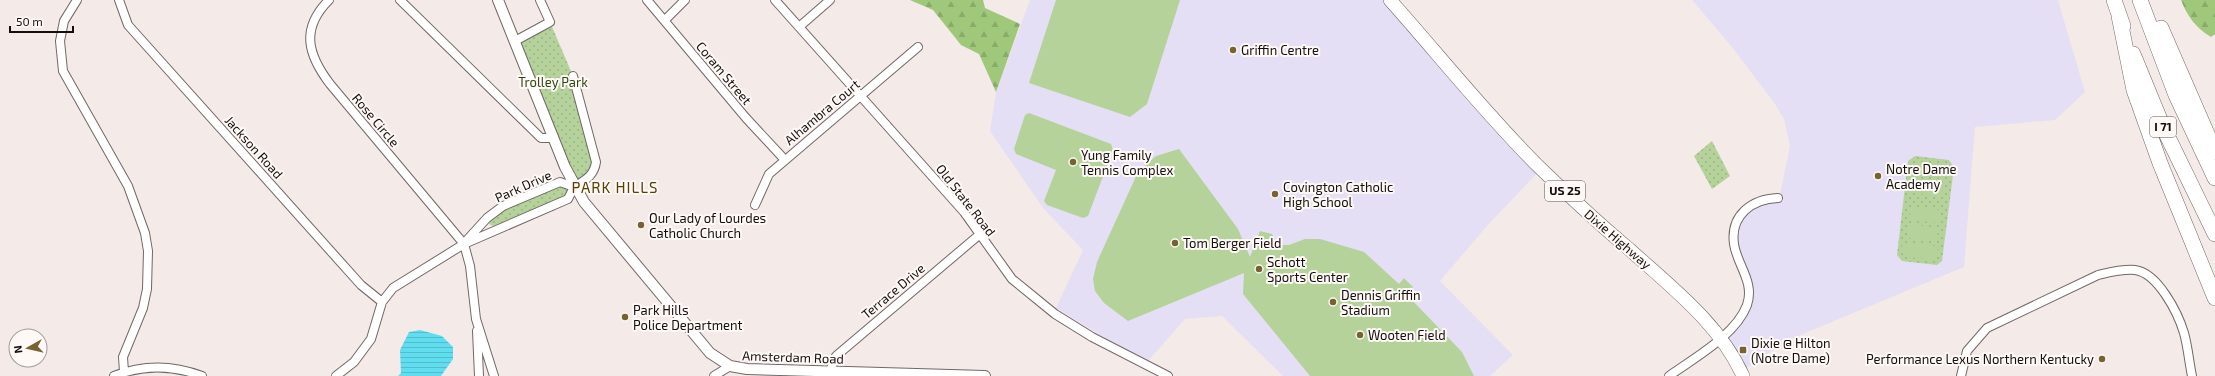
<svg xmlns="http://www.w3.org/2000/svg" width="2215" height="376" viewBox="0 0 2215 376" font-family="'Exo 2',sans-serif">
	<defs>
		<pattern id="grass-dots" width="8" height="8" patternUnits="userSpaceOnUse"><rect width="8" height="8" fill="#b4d29a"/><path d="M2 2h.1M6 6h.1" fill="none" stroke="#9ab384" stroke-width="1.8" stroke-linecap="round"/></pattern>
		<pattern id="forest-firs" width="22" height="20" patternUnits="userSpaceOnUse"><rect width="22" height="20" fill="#a0c87b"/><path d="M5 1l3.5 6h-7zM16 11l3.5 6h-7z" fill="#89ab69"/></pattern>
		<pattern id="water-rules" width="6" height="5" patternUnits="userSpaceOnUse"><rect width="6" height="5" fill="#61ddf0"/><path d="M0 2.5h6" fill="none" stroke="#53bccd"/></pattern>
	</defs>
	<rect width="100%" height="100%" fill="#f4eae7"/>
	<path fill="#e5dff5" d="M1030 0H1390L1541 169 1486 227 1440 281 1513 355 1490 376H1283L1222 316 1185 319 1148 361 1126 351 1056 308 1083 250 1043 208 990 131 996 92Z
		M1692 0H2058L2085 92 2055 120 1975 127 1964 267 1786 341 1741 372 1720 339 1749 299 1734 244 1741 213 1780 195 1790 146 1784 119 1775 104 1732 47Z"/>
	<path fill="url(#grass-dots)" d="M550 22 573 76 595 169 574 187 515 41Z
		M1712 141 1730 176 1712 189 1694 156Z
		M1915 156 1949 160 1954 167 1942 261 1937 265 1902 261 1897 255 1908 161Z
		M562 185 568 192 564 197 493 226 489 224 490 221 499 212Z"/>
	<path fill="url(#forest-firs)" d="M910 0H983L985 8 1020 24 996 92 979 54 961 45 933 10Z
		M2181 0H2215V34L2211 37C2196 28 2187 16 2181 0Z"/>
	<path fill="#b4d29a" d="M1056 0H1180L1147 104 1130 117 1029 83Z
		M1029 113 1111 144 1113 150 1088 216 1083 218 1047 205 1044 201 1056 170 1016 154 1014 149 1025 115Z
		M1179 149 1238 229 1250 257 1260 231 1272 234 1279 245H1289L1305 239H1320L1364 252 1399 284 1404 278 1413 287 1407 295 1462 352 1474 376H1310L1243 294 1244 273 1128 321 1104 303 1095 291 1093 279 1097 262 1138 172 1156 156Z
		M1916 161 1946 165 1944 178 1915 175Z
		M1914 180 1944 183 1942 197 1912 193Z
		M1911 206 1941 210 1939 223 1909 220Z
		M1909 224 1938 228 1937 242 1907 238Z
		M1906 243 1936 246V249L1940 250 1939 257H1935V260L1905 257V254L1901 253 1902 245 1906 246Z"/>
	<path fill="url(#water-rules)" d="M420 330 442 336 453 347V359L441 376H398L401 373 400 350 409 332Z"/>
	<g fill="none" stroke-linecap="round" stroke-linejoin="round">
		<defs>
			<path id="minor" d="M77 0 64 21 60 41 63 71 128 186 145 233 148 251 147 289 143 308 123 357 124 372
				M119 0 128 25 361 285 382 302
				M329 0C300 29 308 55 330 84L464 244 470 266 476 319 494 376
				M400 0 541 138H554
				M647 0 746 118 785 160
				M775 0 964 212 1012 279 1055 314 1092 337 1168 376
				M665 20 685 0
				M799 27 830 0
				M515 41 550 22 540 0
				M573 76 596 162C594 176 585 180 574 187
				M755 205 769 174 918 47
				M467 240 487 218 503 206 560 182 574 187
				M477 331 479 376
				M830 371 836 356 979 235
				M114 376C144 364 173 365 202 376
				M336 376 354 362 371 339 382 302 393 288 464 244 568 199 574 187
				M714 376 730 366
				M1669 376C1694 358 1736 335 1747 305 1755 282 1737 265 1734 244 1730 215 1752 199 1778 198
				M1961 376 1967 351 1987 328 2098 275C2111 272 2122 269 2135 270 2158 273 2178 313 2184 333 2188 347 2189 362 2192 376"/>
			<path id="tertiary" d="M498 0 565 167 584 202 710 353 730 366 747 369 985 376"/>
			<path id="primary" d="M1390 0C1439 55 1485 113 1537 165 1567 194 1597 222 1629 249 1670 286 1720 324 1743 376"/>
			<path id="motorway" d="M2114 0 2123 26
				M2140 0 2176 95 2215 178
				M2119 16 2134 90 2160 163 2215 298
				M2161 28 2215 152
				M2133 54 2163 127 2215 234"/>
		</defs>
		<use href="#minor" stroke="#716865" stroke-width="10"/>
		<use href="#tertiary" stroke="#716865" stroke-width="12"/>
		<use href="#primary" stroke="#716865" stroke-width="14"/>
		<use href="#motorway" stroke="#716865" stroke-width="16"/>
		<use href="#minor" stroke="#fff" stroke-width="8"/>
		<use href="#tertiary" stroke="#fff" stroke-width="10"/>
		<use href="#primary" stroke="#fff" stroke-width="13"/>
		<use href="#motorway" stroke="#fff" stroke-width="15"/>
	</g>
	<g fill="#776332" stroke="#fef8f6" stroke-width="1.5">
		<circle cx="1233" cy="50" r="4"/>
		<circle cx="1073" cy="162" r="4"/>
		<circle cx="1878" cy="176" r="4"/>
		<circle cx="1275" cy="194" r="4"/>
		<circle cx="641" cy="225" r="4"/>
		<circle cx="1175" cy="243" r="4"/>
		<circle cx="1259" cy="269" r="4"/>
		<circle cx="1333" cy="302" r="4"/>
		<circle cx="625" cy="317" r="4"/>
		<circle cx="1360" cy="335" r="4"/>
		<rect x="1739" y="346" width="8" height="8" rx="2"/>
		<circle cx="2102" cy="359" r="4"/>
	</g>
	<g text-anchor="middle" stroke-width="4" stroke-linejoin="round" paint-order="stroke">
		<g fill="#fef8f6" stroke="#595553" stroke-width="1">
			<rect x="2150" y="117" width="26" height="20" rx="3"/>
			<rect x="1545" y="181" width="40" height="20" rx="3"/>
		</g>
		<g font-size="12" font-weight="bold" fill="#120f0d">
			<text x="2163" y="131">I 71</text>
			<text x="1565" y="195">US 25</text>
		</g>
		<g font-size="13" fill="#120f0d" stroke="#fef8f6" text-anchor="start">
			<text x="1241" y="55">Griffin Centre</text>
			<text x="1081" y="160">Yung Family<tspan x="1081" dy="15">Tennis Complex</tspan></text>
			<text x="1886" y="174">Notre Dame<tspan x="1886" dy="15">Academy</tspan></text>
			<text x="1283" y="192">Covington Catholic<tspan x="1283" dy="15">High School</tspan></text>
			<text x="649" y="223">Our Lady of Lourdes<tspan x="649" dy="15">Catholic Church</tspan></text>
			<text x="1183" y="248">Tom Berger Field</text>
			<text x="1267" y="267">Schott<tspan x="1267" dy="15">Sports Center</tspan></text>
			<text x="1341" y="300">Dennis Griffin<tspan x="1341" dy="15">Stadium</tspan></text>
			<text x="633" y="315">Park Hills<tspan x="633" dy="15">Police Department</tspan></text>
			<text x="1368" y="340">Wooten Field</text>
			<text x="1751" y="348">Dixie @ Hilton<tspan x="1751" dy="15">(Notre Dame)</tspan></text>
			<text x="2094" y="364" text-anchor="end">Performance Lexus Northern Kentucky</text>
		</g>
		<g font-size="13" fill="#120f0d" stroke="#fef8f6">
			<text transform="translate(724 73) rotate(50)" y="5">Coram Street</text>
			<text transform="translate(822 112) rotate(-40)" y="5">Alhambra Court</text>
			<text transform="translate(376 120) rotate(50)" y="5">Rose Circle</text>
			<text transform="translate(254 147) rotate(48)" y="5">Jackson Road</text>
			<text transform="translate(523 186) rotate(-24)" y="5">Park Drive</text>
			<text transform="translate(966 200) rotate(52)" y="5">Old State Road</text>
			<text transform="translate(1618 239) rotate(41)" y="5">Dixie Highway</text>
			<text transform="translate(893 291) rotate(-40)" y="5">Terrace Drive</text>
			<text transform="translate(793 357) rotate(2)" y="5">Amsterdam Road</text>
		</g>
		<g font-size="13" fill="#2f4812" stroke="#fef8f6">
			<text x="553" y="87">Trolley Park</text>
		</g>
		<g font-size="15" letter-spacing="1" fill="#564000" stroke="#fef8f6">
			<text x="615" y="193">PARK HILLS</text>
		</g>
	</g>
	<g transform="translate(28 348) rotate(262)"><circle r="19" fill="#fef8f6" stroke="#a09b99"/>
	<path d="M0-3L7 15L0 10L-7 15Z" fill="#776332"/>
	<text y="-6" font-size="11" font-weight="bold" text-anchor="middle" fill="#120f0d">N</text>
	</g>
	<path d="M10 26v6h63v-6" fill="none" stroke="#120f0d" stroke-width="2"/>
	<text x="16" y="26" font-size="12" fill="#120f0d" stroke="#fef8f6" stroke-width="3" paint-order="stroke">50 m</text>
</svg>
